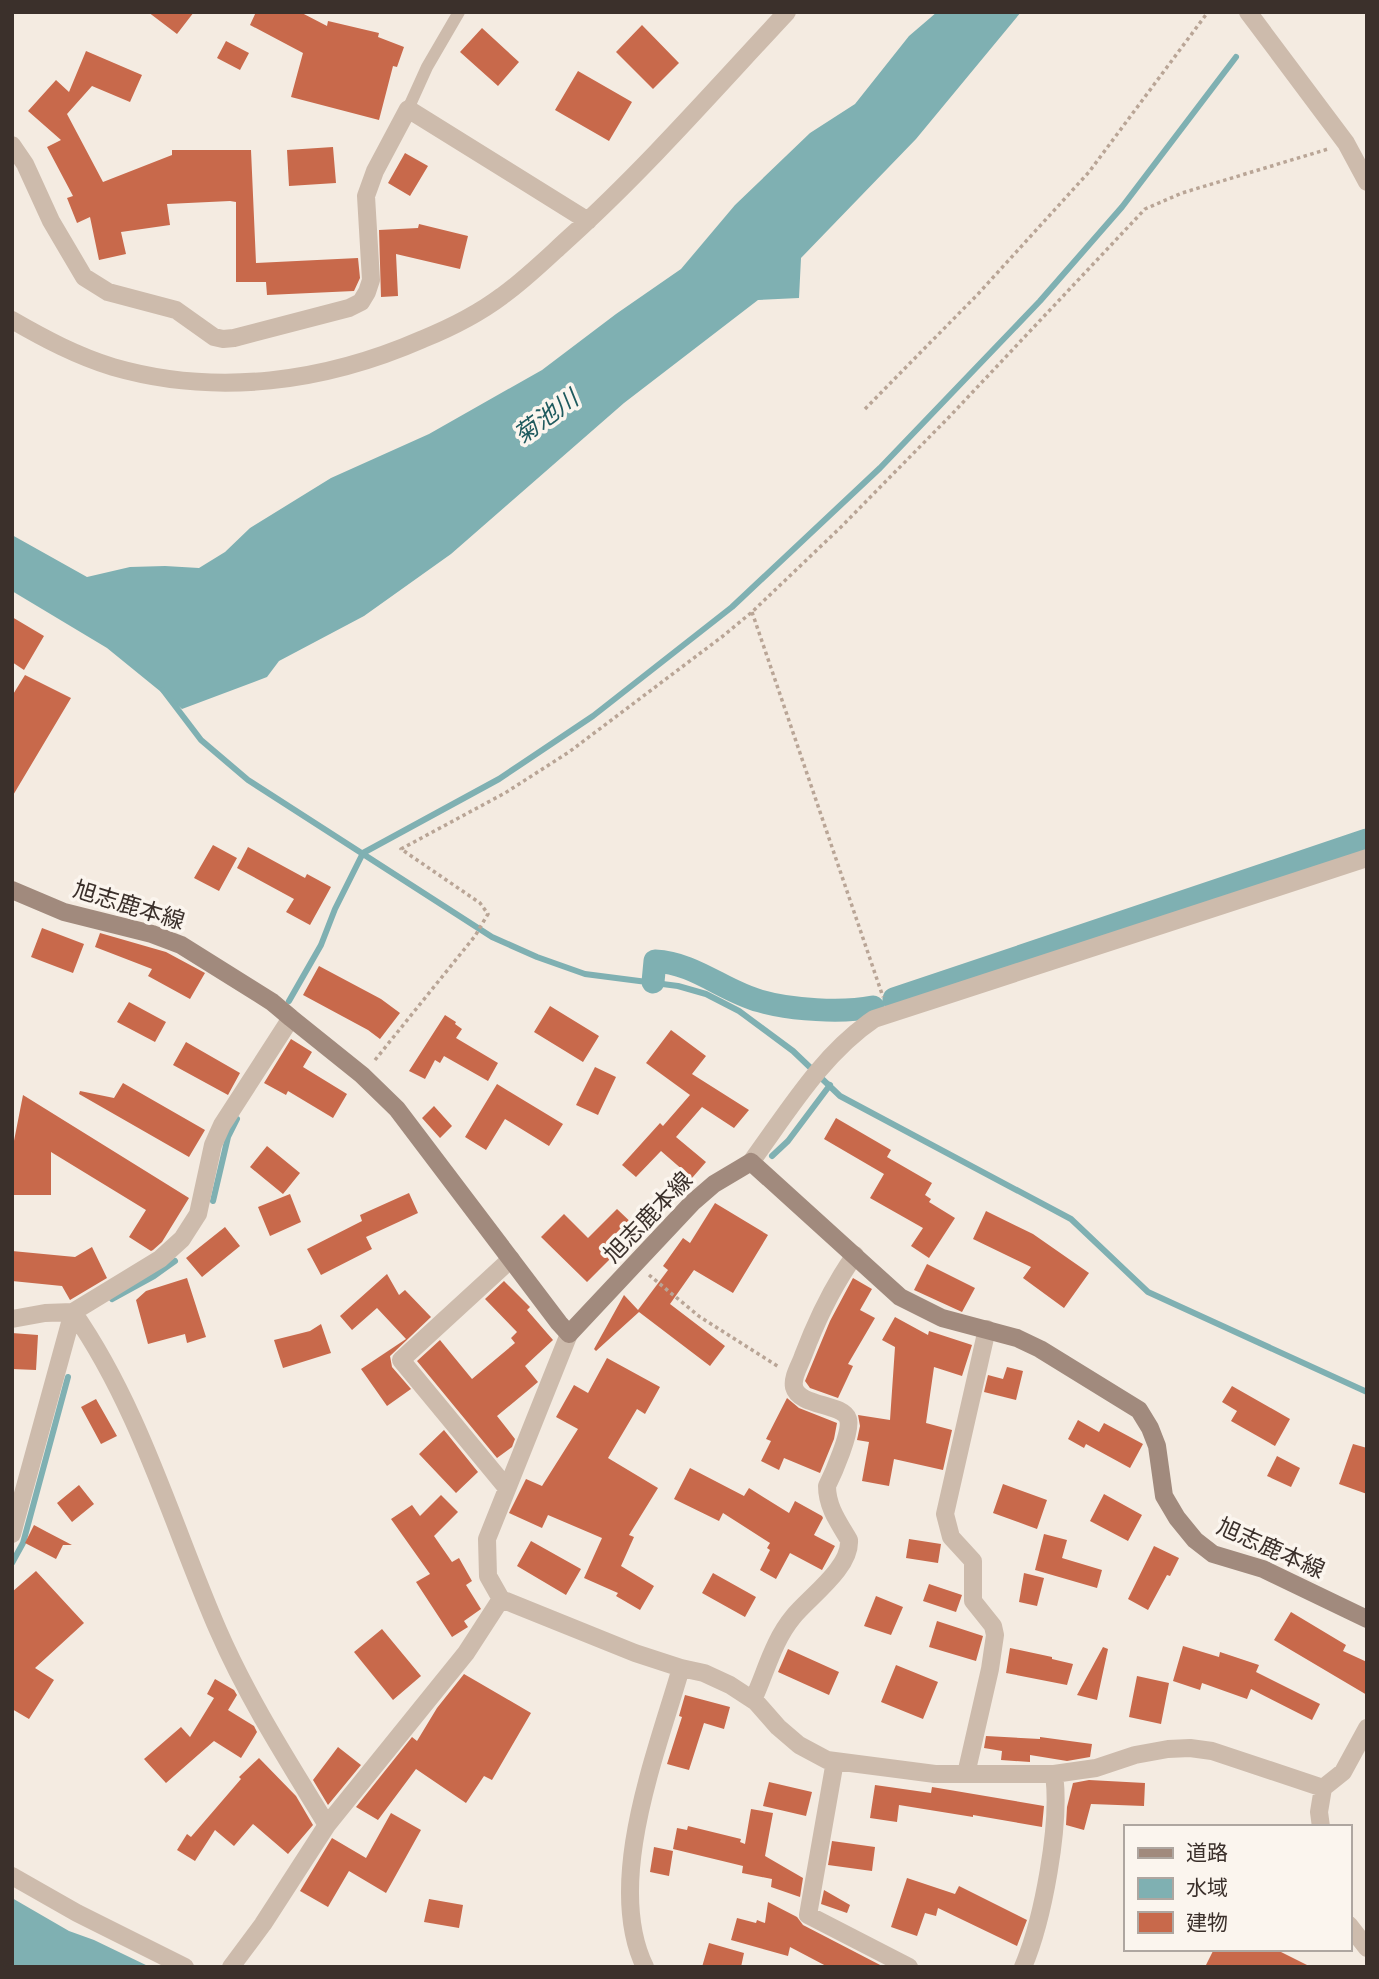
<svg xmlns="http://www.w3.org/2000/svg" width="1379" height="1979" viewBox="0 0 1379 1979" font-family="'PT Sans','Noto Sans JP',sans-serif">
	<rect width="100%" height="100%" fill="#f4ebe1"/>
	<path fill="#7fb0b2" d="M937 12H1021L916 139 801 258 799 298 758 300 624 403 451 554 364 616 279 661 267 677 182 709 107 648 12 591V535L87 577 130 567 165 566 199 568 225 552 250 528 331 478 429 434 542 370 616 314 681 269 735 205 810 133 855 104 909 36Z
		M12 1898 69 1931 94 1940 150 1967H12Z"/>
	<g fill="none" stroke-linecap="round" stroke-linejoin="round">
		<path stroke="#7fb0b2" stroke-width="6" d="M163 690 201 740 248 780 492 937 537 957 585 974 678 986 706 994 739 1011 793 1051 840 1096 1071 1219 1148 1292 1367 1392
			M289 1001 321 945 335 909 363 853 499 779 593 716 732 607 880 468 1040 301 1122 207 1236 57
			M772 1156 788 1141 830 1085
			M213 1201 228 1137 237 1119
			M112 1299 154 1276 175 1261
			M12 1563 23 1543 68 1377"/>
		<path stroke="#7fb0b2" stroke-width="23" d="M653 982 655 961C695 963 723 991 760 1001 791 1010 842 1013 873 1007
			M894 999 1367 840"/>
	</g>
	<path fill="#c8694b" d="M148 12H194L177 34Z
		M256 12H300L327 26 328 21 379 33 378 37 404 47 397 67 393 66 379 120 291 97 303 53 250 25Z
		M642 25 679 63 653 89 616 52Z
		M482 28 519 62 498 86 460 52Z
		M226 41 249 53 240 70 217 58Z
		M86 51 142 75 130 102 92 86 67 114 103 182 172 155V150H251L256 263 358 258 360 278 354 291 267 295 266 282H236V202L230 201 167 204 170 225 121 232 126 254 99 260 90 217 77 223 67 198 73 196 47 147 61 140 28 111 56 80 69 92Z
		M578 71 632 102 609 141 555 110Z
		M333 147 336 183 289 186 287 150Z
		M405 153 428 166 410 196 388 183Z
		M419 224 468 236 460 269 396 254 398 296 381 297 379 230 418 228Z
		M12 617 44 636 24 670 12 662Z
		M25 675 71 698 12 797V696Z
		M213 845 237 858 219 891 194 878Z
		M248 847 305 878 307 874 331 887 310 925 286 912 294 899 237 868Z
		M42 928 84 944 73 973 31 957Z
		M100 933 166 952 205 973 190 999 148 976 152 969 95 947Z
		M319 966 381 999 400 1013 380 1039 368 1030 303 995Z
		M129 1002 166 1022 155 1042 117 1022Z
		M550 1006 599 1036 583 1062 534 1032Z
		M445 1015 456 1022 455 1024 462 1029 456 1038 498 1063 488 1081 444 1056 440 1063 435 1060 425 1079 409 1071Z
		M671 1030 706 1056 692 1074 749 1110 734 1128 702 1107 676 1137 706 1162 692 1178 661 1151 636 1177 622 1165 660 1123 663 1126 690 1095 646 1063Z
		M291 1039 312 1052 303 1067 347 1094 333 1118 288 1091 286 1095 264 1083Z
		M186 1042 240 1073 228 1095 173 1065Z
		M595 1067 616 1077 598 1115 576 1105Z
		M123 1083 205 1130 189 1157 79 1094 80 1091 114 1098Z
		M497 1084 563 1124 549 1146 505 1119 486 1150 465 1137Z
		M23 1095 189 1198 162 1242 153 1250 151 1251 129 1237 146 1210 51 1152V1195H12V1151Z
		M434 1106 452 1126 440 1138 422 1118Z
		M836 1118 891 1150 887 1157 932 1183 925 1195 931 1199 929 1202 955 1218 929 1258 911 1246 923 1228 870 1198 884 1174 824 1139Z
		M267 1146 300 1173 283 1194 250 1167Z
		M409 1193 418 1213 366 1237 372 1249 321 1275 307 1249 362 1221 360 1215Z
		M290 1194 301 1222 270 1236 258 1207Z
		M715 1203 768 1235 733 1293 694 1270 670 1304 725 1346 710 1366 639 1312 596 1351 594 1349 624 1295 638 1310 668 1270 663 1266 683 1238 690 1243Z
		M617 1209 639 1230 587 1282 541 1237 564 1214 588 1238Z
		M986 1211 1033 1234 1089 1273 1064 1308 1023 1278 1031 1267 973 1239Z
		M225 1227 240 1246 202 1277 186 1258Z
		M92 1247 107 1278 70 1300 62 1286 12 1281V1251L75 1257Z
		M927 1264 975 1288 962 1312 914 1290Z
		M387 1274 399 1295 405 1290 431 1317 390 1356 392 1367 411 1389 387 1406 361 1369 406 1339 377 1308 352 1330 340 1316Z
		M187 1278 206 1337 187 1343 185 1334 148 1344 136 1300 146 1291Z
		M853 1278 872 1289 860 1310 875 1318 848 1364 853 1366 838 1398 810 1388 805 1381 830 1321Z
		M504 1281 530 1307 527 1310 553 1340 525 1366 538 1382 497 1416 515 1439 512 1447 497 1458 417 1361 440 1340 472 1379 515 1343 511 1338 517 1332 485 1299Z
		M895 1317 928 1335 929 1331 972 1345 962 1376 934 1367 926 1423 952 1430 943 1470 894 1459 889 1486 862 1481 869 1442 857 1440 860 1426 858 1415 890 1420 895 1347 882 1340Z
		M321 1324 331 1353 283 1368 274 1340 310 1331Z
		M12 1333 38 1335 36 1370 12 1369Z
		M607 1358 660 1387 645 1414 637 1409 608 1458 658 1488 629 1535 634 1537 621 1566 654 1586 640 1610 616 1596 618 1593 584 1578 602 1538 548 1515 542 1528 509 1513 526 1479 542 1486 578 1429 556 1417 574 1385 588 1393Z
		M1007 1367 1023 1371 1016 1400 984 1392 988 1375 1003 1379Z
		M1232 1386 1290 1419 1275 1446 1231 1421 1237 1411 1222 1402Z
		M787 1398 799 1408 837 1423 834 1439 820 1473 784 1458 779 1470 761 1461 771 1441 766 1439Z
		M96 1399 117 1436 101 1444 81 1407Z
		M1078 1420 1099 1432 1104 1423 1143 1444 1130 1468 1086 1444 1084 1448 1068 1439Z
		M444 1430 478 1472 456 1493 419 1454Z
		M1353 1444 1367 1448V1494L1339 1484Z
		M1277 1456 1300 1468 1291 1487 1267 1476Z
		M690 1468 744 1496 749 1488 789 1513 795 1501 822 1516 823 1518 814 1535 835 1546 822 1570 790 1553 776 1579 760 1570 770 1550 767 1548 770 1543 723 1513 719 1521 674 1499Z
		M1003 1484 1047 1500 1037 1529 993 1513Z
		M79 1485 94 1504 72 1522 57 1503Z
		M1104 1494 1142 1515 1128 1541 1090 1521Z
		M441 1495 458 1512 434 1536 452 1562 459 1558 472 1581 466 1585 481 1609 464 1621 468 1627 452 1637 416 1582 430 1574 391 1519 412 1505 420 1516Z
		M34 1525 47 1532 72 1545H63L56 1559 25 1543Z
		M1044 1534 1067 1540 1062 1558 1102 1570 1097 1588 1035 1570Z
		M909 1539 941 1544 938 1563 906 1558Z
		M531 1541 581 1569 566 1595 517 1566Z
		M1154 1546 1179 1558 1170 1576 1167 1575 1148 1610 1128 1599Z
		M36 1571 84 1623 35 1668 54 1680 29 1719 12 1709V1592Z
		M713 1573 756 1597 745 1617 702 1593Z
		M1024 1573 1044 1578 1037 1606 1019 1602Z
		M929 1584 962 1595 956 1612 923 1601Z
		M876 1596 903 1607 891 1635 864 1626Z
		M1291 1612 1346 1645 1343 1651 1367 1662V1695L1274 1640Z
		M937 1621 983 1636 976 1661 929 1647Z
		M382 1629 421 1676 393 1700 354 1652Z
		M1183 1646 1219 1657 1220 1652 1259 1665 1256 1672 1320 1704 1312 1720 1251 1689 1247 1699 1202 1683 1200 1690 1173 1681Z
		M1103 1647 1108 1649 1097 1700 1077 1695Z
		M1010 1648 1052 1657V1659L1073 1664 1067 1685 1006 1673Z
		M788 1649 839 1672 829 1695 778 1672Z
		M896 1665 938 1682 923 1719 881 1702Z
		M464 1674 531 1713 492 1780 484 1776 466 1803 416 1769 378 1820 356 1807 412 1737 417 1741 437 1708Z
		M1137 1676 1169 1683 1161 1724 1129 1717Z
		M215 1679 234 1690 237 1695 228 1710 254 1726 257 1732 241 1758 214 1741 166 1783 144 1759 181 1727 190 1737 214 1698 207 1694Z
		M685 1695 730 1707 724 1729 704 1723 689 1770 667 1764 682 1717 679 1716Z
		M986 1736 1040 1739V1737L1092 1744 1090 1757 1067 1761 1030 1755V1762L1001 1760 1002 1751 984 1748Z
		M338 1747 361 1765 328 1805 313 1780Z
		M259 1758 296 1796 313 1825 288 1854 253 1824 234 1846 215 1830 195 1861 177 1850 187 1834 191 1837 241 1779 239 1777Z
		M1089 1780 1145 1783 1144 1806 1091 1804 1084 1830 1066 1825 1067 1807 1073 1783Z
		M769 1782 812 1792 806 1816 763 1806Z
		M875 1785 931 1793 932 1787 1044 1806 1042 1827 973 1815V1817L899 1805 897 1822 870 1818Z
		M751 1809 773 1813 765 1856 803 1878 800 1897 771 1887 772 1879 742 1873 743 1866 673 1849 677 1828 687 1830 688 1826 741 1839 740 1842 745 1844Z
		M391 1813 421 1830 386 1893 349 1871 328 1907 300 1891 332 1838 366 1858Z
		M832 1841 875 1847 872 1871 828 1865Z
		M654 1847 673 1851 669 1876 650 1872Z
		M907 1878 955 1894 959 1886 1027 1920 1017 1946 938 1908 936 1916 925 1913 917 1936 891 1927Z
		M824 1890 850 1905 847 1913 821 1904Z
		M429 1899 463 1905 459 1928 424 1922Z
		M768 1902 797 1917 803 1925 884 1967H828L790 1947 788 1956 731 1940 737 1918 756 1923 757 1920 765 1923Z
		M709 1943 744 1953 741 1967H702Z
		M1214 1949H1275L1311 1967H1205Z"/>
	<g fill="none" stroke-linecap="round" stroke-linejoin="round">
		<path stroke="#b9a596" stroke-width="3.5" stroke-dasharray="3.5 3.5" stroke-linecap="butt" d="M865 409 978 294 1089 172 1208 12
			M752 612 883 997
			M375 1060 475 936 488 914 480 903 401 849 505 793 569 752 723 636 752 612 842 526 952 414 1145 209 1182 193 1328 149
			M649 1275 700 1317 779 1367"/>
		<path stroke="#cdbbac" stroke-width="12" d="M408 109 427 67 459 12"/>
		<path stroke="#cdbbac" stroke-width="18" d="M12 145 25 164 51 221 84 277 108 292 176 310 214 337 223 339 234 338 349 308 361 302 367 292 371 280 366 196 375 171 408 109 588 221
			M12 320C45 339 77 356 113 367 217 397 325 382 423 339 450 328 478 314 502 296 526 279 548 257 570 237 647 167 716 88 787 12
			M751 1162C787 1113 822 1054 874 1019L1367 858
			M73 1312C140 1408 172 1524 218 1630 248 1699 288 1761 327 1825
			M12 1319 45 1313 73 1312 160 1259 182 1239 198 1214 213 1145 222 1125 291 1018
			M569 1334 487 1539 488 1576 501 1599 635 1653 681 1668 704 1673 730 1685 756 1702 778 1727 799 1745 827 1760 935 1774H1054L1096 1768 1135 1755 1168 1749 1190 1748 1212 1751 1323 1788
			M506 1487 401 1360 511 1259
			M12 1534 73 1312
			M753 1700C766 1672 773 1641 793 1617 809 1597 851 1568 849 1540 839 1523 827 1507 827 1486 833 1474 852 1431 848 1419 843 1403 799 1407 794 1387 792 1377 800 1365 803 1356 817 1319 832 1287 855 1255
			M835 1761 808 1915 909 1967
			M966 1774 990 1669 995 1635 993 1626 973 1601V1561L951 1537 945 1514 987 1329
			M1321 1827 1319 1812 1323 1788 1343 1772 1367 1728
			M12 1876 77 1913 185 1967
			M1349 1925 1367 1948
			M231 1967 263 1924 327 1825 466 1653 501 1599
			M645 1967C604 1883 657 1752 681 1668
			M1023 1967C1043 1920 1061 1824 1054 1774"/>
		<path stroke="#cdbbac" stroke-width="18" d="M1248 12 1346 143 1367 182"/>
		<path stroke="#a18a7d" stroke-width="18" d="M12 890 64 912 152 934 181 945 272 1002 291 1018 362 1075 397 1109 559 1323 569 1334 692 1203 714 1184 751 1162 900 1297 942 1318 1017 1338 1040 1349 1139 1410 1150 1428 1157 1446 1164 1496 1177 1518 1195 1540 1213 1554 1263 1569 1367 1619"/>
	</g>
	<g text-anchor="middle" stroke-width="7" stroke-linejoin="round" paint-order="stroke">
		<g font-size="23" fill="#3b302b" stroke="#fbf5ee">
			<text transform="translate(129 905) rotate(17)" y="8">旭志鹿本線</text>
			<text transform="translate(648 1217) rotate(-46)" y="8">旭志鹿本線</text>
			<text transform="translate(1271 1548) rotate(24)" y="8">旭志鹿本線</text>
		</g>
		<g font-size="24" font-style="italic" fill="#1f5a5e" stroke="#fbf5ee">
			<text transform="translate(546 417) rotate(-36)" y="8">菊池川</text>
		</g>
	</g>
	<rect width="1379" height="1979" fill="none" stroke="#3b302b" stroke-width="28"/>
	<rect x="1124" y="1825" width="228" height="126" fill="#fbf5ee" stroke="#aea6a0" stroke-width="2"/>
	<rect x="1138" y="1848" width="35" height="10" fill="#a18a7d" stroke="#aea6a0" stroke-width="2"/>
	<text x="1186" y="1860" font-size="21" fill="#3b302b">道路</text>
	<rect x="1138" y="1878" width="35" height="21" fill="#7fb0b2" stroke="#aea6a0" stroke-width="2"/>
	<text x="1186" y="1895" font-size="21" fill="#3b302b">水域</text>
	<rect x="1138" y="1912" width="35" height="21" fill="#c8694b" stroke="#aea6a0" stroke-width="2"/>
	<text x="1186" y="1930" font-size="21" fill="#3b302b">建物</text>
</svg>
